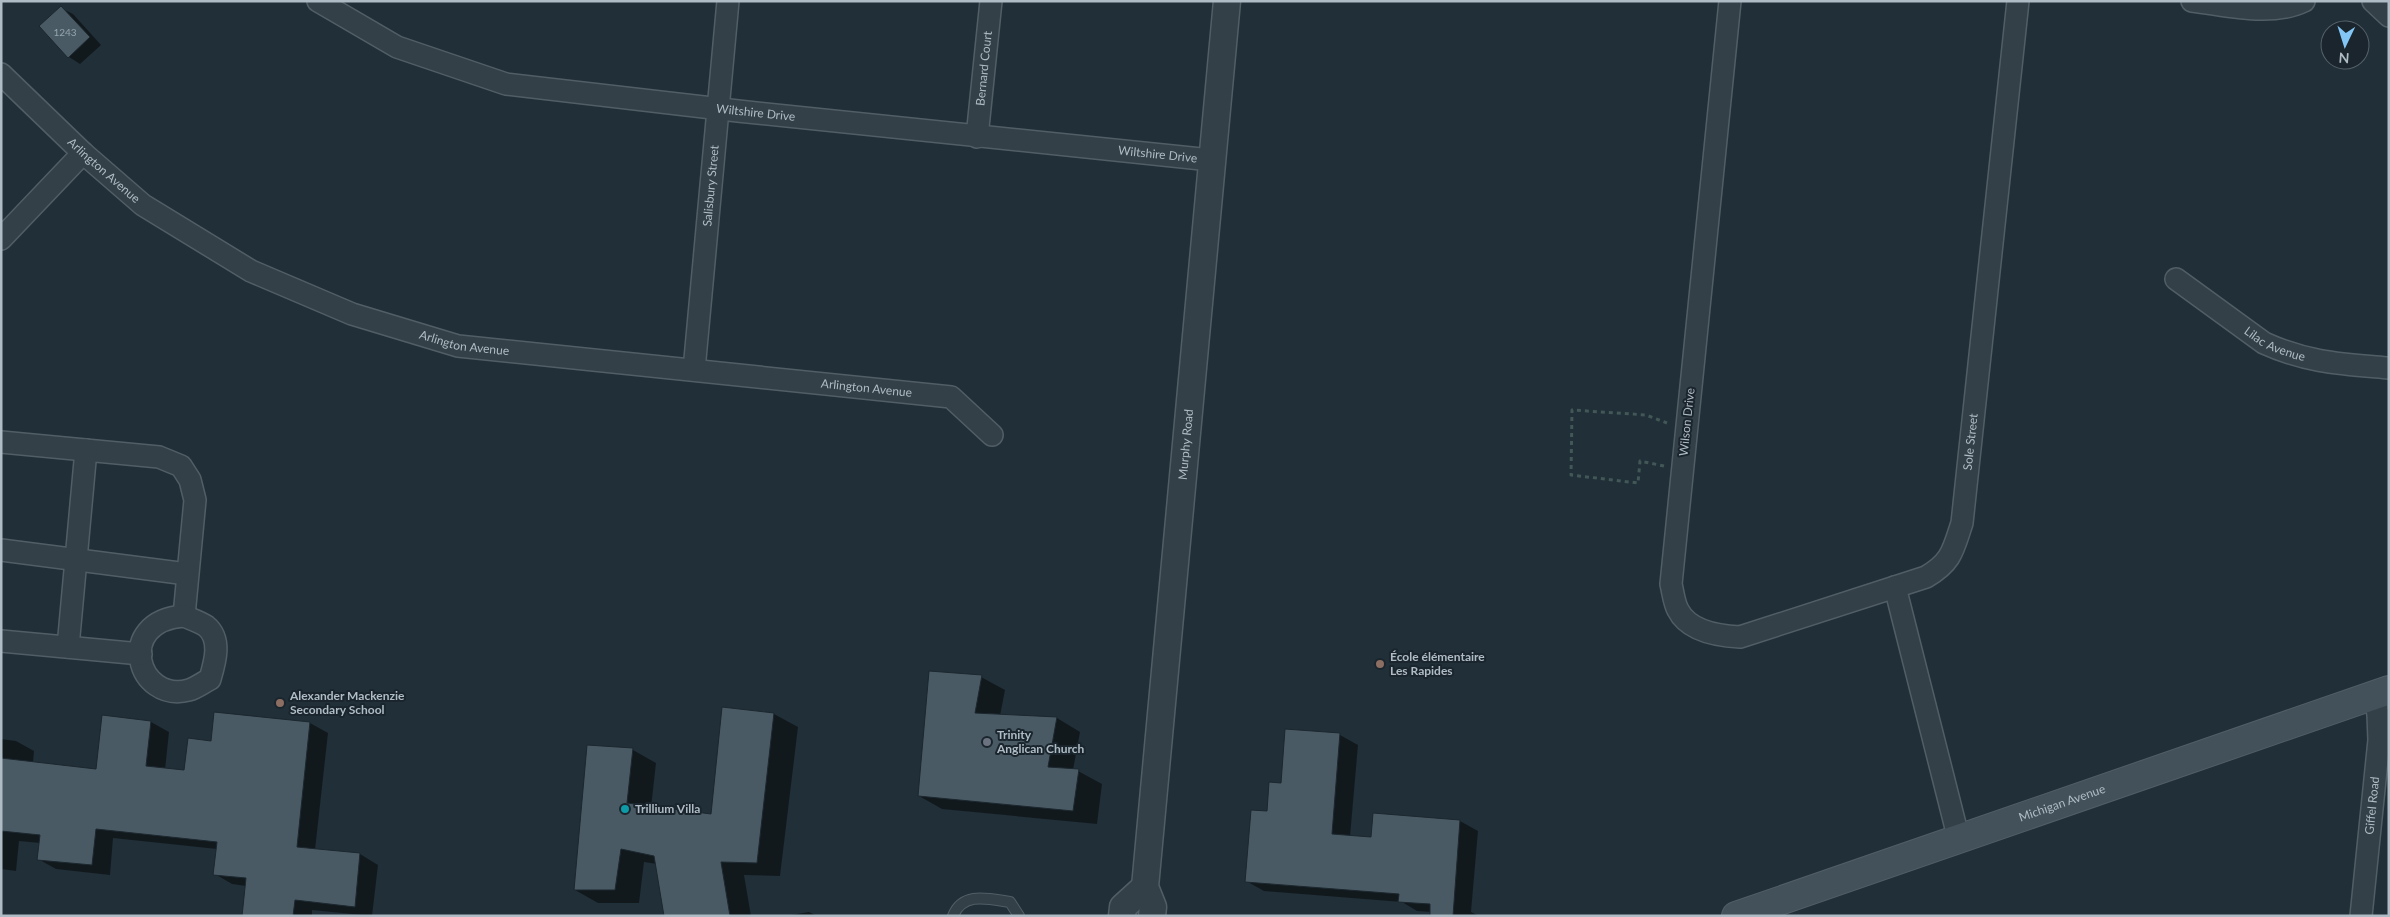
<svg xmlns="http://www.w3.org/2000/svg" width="2390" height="917" viewBox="0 0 2390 917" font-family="Lato,sans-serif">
	<rect width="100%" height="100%" fill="#212f38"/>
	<path fill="#0007" d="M61 8 73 14 101 45 80 64 69 57Z
		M981 677 1005 690 1000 716 1057 718 1080 732 1073 770 1078 771 1102 784 1097 824 942 809 919 796Z
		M723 709 774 714 798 727 780 876 744 875 751 916H665L657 864 644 862 639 903H598L575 890 588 746 633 750 656 763 651 808 712 816Z
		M216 713 310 723 328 733 315 850 360 854 378 865 372 916 312 910V916H243L246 886 232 884 215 874 217 849 113 838 110 875 56 869 38 859 40 843 19 841 16 871 1 869V739L16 741 34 751 33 763 98 770 151 722 169 732 165 770 186 772 213 742Z
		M1340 735 1358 745 1350 837 1372 839 1375 814 1460 821 1478 831 1471 912 1479 916H1431V912L1417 911 1402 902 1264 891 1246 881 1268 813 1282 784Z
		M809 912 817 916H785Z"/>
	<path fill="#495a64" stroke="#1c272f" d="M61 6 90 37 68 58 39 26Z
		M929 671 982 675 975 713 1057 717 1048 767 1079 769 1073 811 918 796Z
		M722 707 774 713 757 863 721 862 730 916H664L654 856 621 849 615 890H574L587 745 633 748 627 803 711 814Z
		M214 712 310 722 297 847 360 853 355 907 295 900 293 916H242L246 878 213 875 217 842 96 829 92 865 37 860 40 835 1 831V758L96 769 102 715 151 721 146 766 184 770 188 738 211 741Z
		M1285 729 1340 733 1332 834 1371 837 1373 813 1460 820 1453 916H1430V904L1398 902 1399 894 1245 882 1251 810 1267 811 1269 782 1281 783Z"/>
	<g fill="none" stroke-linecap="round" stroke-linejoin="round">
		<defs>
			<path id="service" d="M953 916C963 891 989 899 1010 902L1019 916"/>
			<g id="minor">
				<path id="s1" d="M318 1 397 47 506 84 738 111 1211 160"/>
				<path id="s2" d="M1730 1 1671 584C1673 592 1674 603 1678 610 1689 632 1719 636 1740 637L1926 577C1952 562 1953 550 1962 523L2018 1"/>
				<path d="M2192 1C2227 5 2271 17 2304 1"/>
				<path d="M2373 1 2389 16"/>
				<path id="s3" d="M1 74 83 153 143 205 251 271 352 314 458 346 951 397 992 435"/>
				<path id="s4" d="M977 137 991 1"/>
				<path d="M1 239 83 153"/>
				<path id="s5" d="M2176 279 2264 343C2308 363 2342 364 2389 368"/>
				<path id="s6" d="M694 370 728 1"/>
				<path d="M1 442 159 457 181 466 190 480 195 500 184 616"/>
				<path d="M1 550 187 574"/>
				<path d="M1895 587 1959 840"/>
				<path d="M184 616C191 619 200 622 206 626 222 639 215 662 210 679 204 682 196 688 189 690 137 704 114 621 184 616Z"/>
				<path d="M1 641 141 654"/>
				<path d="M68 647 86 450"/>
				<path id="s7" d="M2361 916 2379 740 2378 715 2375 695"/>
			</g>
			<g id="tertiary">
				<path d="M1122 916 1123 907 1145 887"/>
				<path id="s8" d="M1152 916 1153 907 1145 887 1227 1"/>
			</g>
			<g id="secondary">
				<path id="s9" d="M1736 916 2389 690"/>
			</g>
		</defs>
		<use href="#service" stroke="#525e66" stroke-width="12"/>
		<use href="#minor" stroke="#525e66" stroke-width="24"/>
		<use href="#tertiary" stroke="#525e66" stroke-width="29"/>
		<use href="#secondary" stroke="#525e66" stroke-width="30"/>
		<path stroke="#425756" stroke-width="3" stroke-dasharray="4 4" stroke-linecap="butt" d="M1664 466 1640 461 1638 483 1571 475 1572 410 1646 415 1667 423"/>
		<use href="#service" stroke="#344048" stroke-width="10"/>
		<use href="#minor" stroke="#344048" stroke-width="21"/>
		<use href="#tertiary" stroke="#344048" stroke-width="26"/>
		<use href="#secondary" stroke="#43515b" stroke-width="28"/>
	</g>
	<g fill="#8d6e63" stroke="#1a252d" stroke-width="2">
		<circle cx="1380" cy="664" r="5"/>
		<circle cx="280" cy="703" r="5"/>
	</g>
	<circle fill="#6b7280" stroke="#1a252d" stroke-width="2" cx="987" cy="742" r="5"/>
	<circle fill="#0f9aa8" stroke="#1a252d" stroke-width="2" cx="625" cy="809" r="5"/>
	<g text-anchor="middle" stroke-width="4" stroke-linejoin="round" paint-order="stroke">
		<g font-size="10" fill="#96a4ad">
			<text x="65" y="36">1243</text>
		</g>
		<g font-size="12" fill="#afbcc5" stroke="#1a252d">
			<text dy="4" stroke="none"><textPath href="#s4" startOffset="69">Bernard Court</textPath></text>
			<text dy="4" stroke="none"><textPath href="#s1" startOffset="458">Wiltshire Drive</textPath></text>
			<text dy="4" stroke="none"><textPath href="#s1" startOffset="862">Wiltshire Drive</textPath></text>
			<text dy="4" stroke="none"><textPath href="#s3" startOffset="141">Arlington Avenue</textPath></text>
			<text dy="4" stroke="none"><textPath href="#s6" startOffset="185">Salisbury Street</textPath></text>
			<text dy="4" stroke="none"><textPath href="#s3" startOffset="546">Arlington Avenue</textPath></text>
			<text dy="4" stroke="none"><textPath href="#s5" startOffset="119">Lilac Avenue</textPath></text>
			<text dy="4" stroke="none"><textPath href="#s3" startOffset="951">Arlington Avenue</textPath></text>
			<text transform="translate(1687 422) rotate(-84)" y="4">Wilson Drive</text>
			<text dy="4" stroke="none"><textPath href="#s2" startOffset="1028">Sole Street</textPath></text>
			<text dy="4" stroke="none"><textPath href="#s8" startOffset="475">Murphy Road</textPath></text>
			<text dy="4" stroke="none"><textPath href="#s9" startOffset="345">Michigan Avenue</textPath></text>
			<text dy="4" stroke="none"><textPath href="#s7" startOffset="111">Giffel Road</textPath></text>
		</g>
		<g font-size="12" font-weight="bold" fill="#afbcc5" stroke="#1a252d" text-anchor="start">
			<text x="1390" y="661">École élémentaire<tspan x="1390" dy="14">Les Rapides</tspan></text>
			<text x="290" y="700">Alexander Mackenzie<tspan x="290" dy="14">Secondary School</tspan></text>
			<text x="997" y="739">Trinity<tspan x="997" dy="14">Anglican Church</tspan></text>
			<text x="635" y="813">Trillium Villa</text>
		</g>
	</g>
	<rect width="2390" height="917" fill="none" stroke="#afbcc5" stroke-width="5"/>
	<g transform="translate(2345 45) rotate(184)"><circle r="24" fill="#1a252d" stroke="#56616a"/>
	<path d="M0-4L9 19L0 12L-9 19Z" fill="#83c6f6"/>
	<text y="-8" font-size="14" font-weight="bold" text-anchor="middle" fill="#afbcc5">N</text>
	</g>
</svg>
